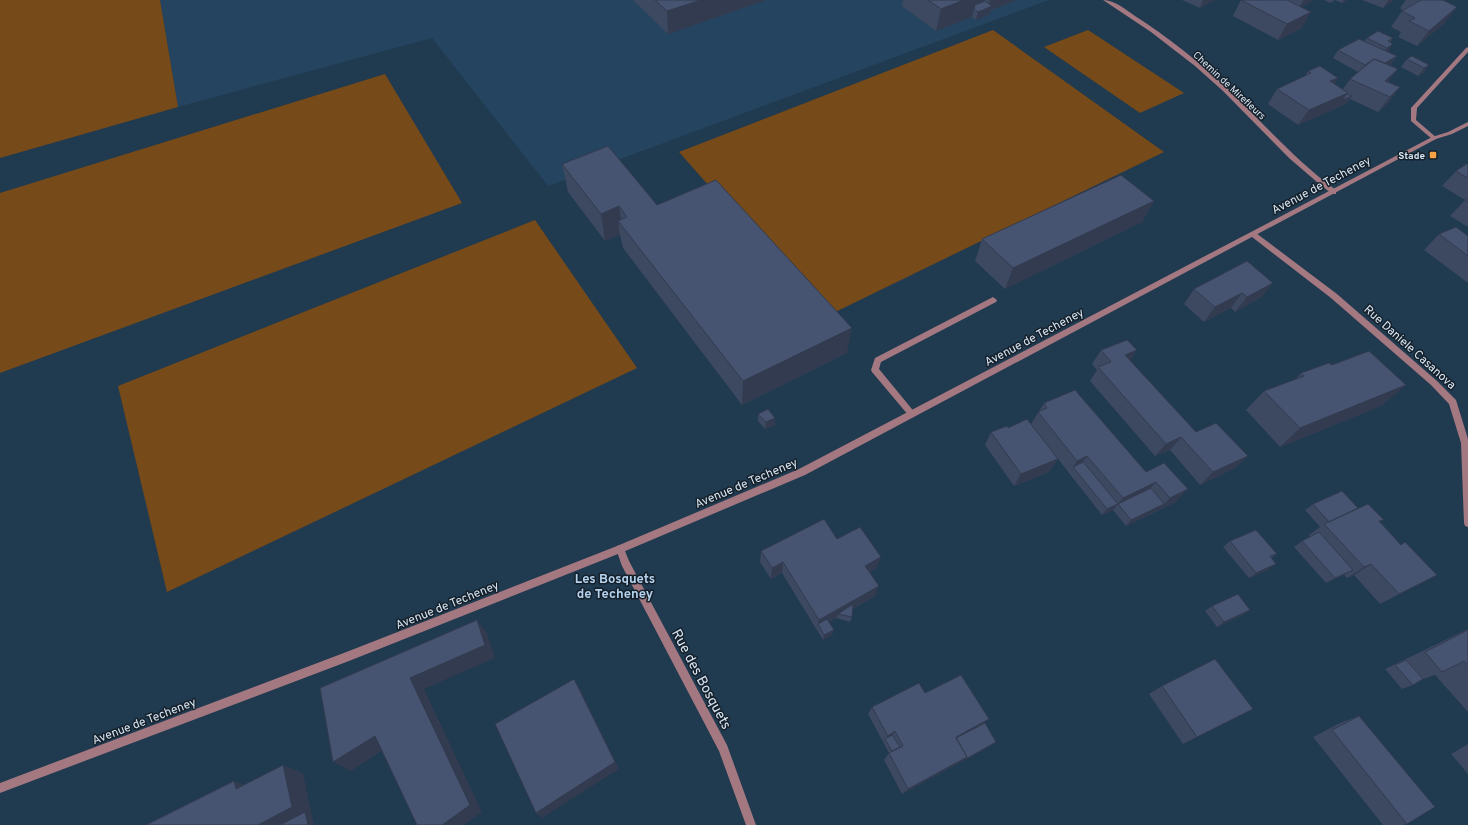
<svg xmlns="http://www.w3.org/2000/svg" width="1468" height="825" viewBox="0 0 1468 825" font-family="Overpass,sans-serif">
	<rect width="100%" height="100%" fill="#203a50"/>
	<path fill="#24445f" d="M160 0H1049L548 186 432 38 178 107Z"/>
	<path fill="#764a19" d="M0 0H160L178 107 0 158Z
		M993 30 1164 152 825 317 679 152Z
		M1088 30 1184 93 1140 113 1044 47Z
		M385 74 462 203 0 373V193Z
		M535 220 637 368 167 592 118 386Z"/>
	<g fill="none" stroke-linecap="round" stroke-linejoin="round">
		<path fill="#a37880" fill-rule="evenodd" d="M993 297 997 300 996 302 881 362 879 369 916 414 915 416H909L872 372 871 370 875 358Z"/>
		<path fill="#a37880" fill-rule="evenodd" d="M1103 0C1115 0 1126 10 1135 16 1168 37 1199 62 1228 89 1264 124 1296 161 1336 190V194H1332L1317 182 1289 158 1223 91 1195 66 1151 32Z
			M1468 47V52L1417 108 1416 120 1437 138 1434 140 1432 139 1411 121V108L1466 48Z
			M1252 233H1256L1337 294 1437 381 1456 400 1468 439V527L1465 526 1464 523 1461 443 1449 404 1431 385 1331 298 1252 237Z
			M620 545 623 546 629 561 727 745 756 825H746L719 751 622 566 616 549 617 546Z"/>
		<path fill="#a37880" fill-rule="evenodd" d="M1468 122V126L1452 134 1436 139 805 475 623 552 349 661 0 793V783L349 651 617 546 799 469 1432 137 1448 132Z"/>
	</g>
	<path fill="#3d4861" d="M633 0H766L668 34Z
		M903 0H1017L991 10 990 14 976 20 972 17 936 31 902 6Z
		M1182 0H1214L1200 8Z
		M1241 0H1312L1310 2 1301 7 1302 28 1278 40 1233 16Z
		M1324 0H1347L1342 3 1335 0 1330 3Z
		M1362 0H1394L1383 8Z
		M1406 0H1443L1445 23 1417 46 1398 37 1401 32 1391 27 1402 11H1403L1400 8Z
		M1367 38H1393L1390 42 1387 52 1397 56 1391 64 1390 65 1398 69 1388 82 1400 87 1388 103 1378 112 1350 99 1346 104 1298 125 1268 104 1277 89 1304 77 1308 71 1338 78 1334 84 1343 89 1350 79 1358 72 1333 58 1338 50 1364 41Z
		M1407 59 1429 65 1423 73 1418 76 1401 67Z
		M1468 163V227L1450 216 1465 200 1442 186 1456 171Z
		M562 164 657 205 847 353 742 405 623 248 620 235 605 241 568 192Z
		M1154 201 1142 222 1005 289 975 261 982 239Z
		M1439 234 1468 236V283L1424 250Z
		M1247 261 1262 297 1235 312 1231 308 1204 322 1184 304 1194 289Z
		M1101 350 1130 361 1196 432 1248 456 1235 468 1200 485 1170 450 1155 456 1090 381 1097 370 1092 364Z
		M1301 373 1383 405 1280 447 1246 410 1264 391 1296 379Z
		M1044 403 1146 472 1176 502 1126 526 1113 510 1102 515 1058 459 1049 472 1014 486 985 445 991 432 1008 428 1031 424Z
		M758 414 775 425 765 429 758 421Z
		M1313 504 1358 508 1380 522 1401 545 1437 575 1380 604 1354 575 1347 578 1344 575 1326 583 1294 547 1302 541 1310 537 1309 535 1320 527 1305 510Z
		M837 539 877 568 870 572 875 596 853 609 852 617 850 622 836 618 829 622 834 630 832 635 823 640 782 573 771 579 760 562 761 551Z
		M1230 541 1277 554 1271 558 1268 570 1249 578 1223 547Z
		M1212 606 1250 610 1243 615 1217 627 1205 611Z
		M1468 629V712L1435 675 1423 679 1413 685 1402 689 1385 669Z
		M1162 686 1197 737 1183 744 1149 694Z
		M925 693 985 723 992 745 902 794 884 760 889 753 868 714 872 707Z
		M1359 716 1407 824 1403 825H1383L1313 737 1340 723Z
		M1468 744V774L1451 754Z"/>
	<path fill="#323b4f" d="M701 0H766L668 34 667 11Z
		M964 0H985L983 9H974L972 17 936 31 941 9Z
		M990 0H1017L991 10 990 14 976 20 978 12 988 8Z
		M1203 0H1214L1200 8Z
		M1304 0H1312L1310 2 1298 9 1303 1Z
		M1344 0H1347L1342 3Z
		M1389 0H1394L1383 8 1388 1Z
		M1457 7 1445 23 1417 46 1429 31Z
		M1311 12 1302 28 1278 40 1287 24Z
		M1393 44 1388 52 1381 56 1387 48Z
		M1397 56 1391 64 1378 72 1384 64Z
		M1429 65 1423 73 1418 76 1424 68Z
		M1398 69 1386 85 1385 81Z
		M1338 78 1329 91 1330 81Z
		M1400 87 1388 103 1378 112 1390 97Z
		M1348 93 1342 100 1352 96 1346 104 1298 125 1309 110Z
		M1154 201 1142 222 1005 289 1013 268Z
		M619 206 622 225 618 221 620 235 605 241 601 214Z
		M1273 283 1262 297 1235 312 1247 297Z
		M1242 293 1231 308 1204 322 1215 307Z
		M852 328 847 353 742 405 743 381Z
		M1137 350 1128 364 1125 355Z
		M1406 385 1383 405 1280 447 1300 428Z
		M775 418V425L765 429 766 422Z
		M1181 437 1170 450 1155 456 1166 444Z
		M1087 456 1078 469 1073 467 1077 461Z
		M1248 456 1235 468 1200 485 1213 472Z
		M1058 459 1049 472 1014 486 1021 474Z
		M1156 482 1145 494 1118 504 1123 498Z
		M1188 489 1176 502 1126 526 1131 520 1164 504 1170 498Z
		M1118 504 1113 510 1102 515 1107 509Z
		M881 557 877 568 862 576 865 566Z
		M783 562 782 573 771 579 772 568Z
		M1276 564 1268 570 1249 578 1256 573Z
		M1371 564 1354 575 1347 578 1364 567Z
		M1353 570 1344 575 1326 583 1335 578Z
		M879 586 875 596 842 615 838 614 836 618 820 627 818 624 819 620Z
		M1250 610 1243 615 1217 627 1224 622Z
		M477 620 487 633 495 658 424 689 482 812 464 825H442L410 678Z
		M834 630 832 635 823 640 824 635Z
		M574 679 579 687 619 769 542 818 536 813Z
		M989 719 981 726 953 741 956 737Z
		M895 731 890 738 885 739 883 742 888 736Z
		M375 736 391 745 351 771 333 762Z
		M996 742 992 745 902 794 908 789 967 757Z
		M283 765 303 773 314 825H258Z
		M234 781 257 789H236Z"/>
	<path fill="#475471" stroke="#323b4f" d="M655 0H701L667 11Z
		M928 0H964L941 9Z
		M1241 0H1287L1311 12 1287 24Z
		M1421 0H1443L1457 7 1429 31 1409 21 1415 18 1402 11Z
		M985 1 992 6 978 12 974 9 975 5Z
		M1378 31 1393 38 1388 41 1393 44 1387 48 1367 38Z
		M1359 39 1397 56 1385 63 1374 59 1365 65 1338 50Z
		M1412 56 1429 65 1424 68 1407 59Z
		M1374 59 1398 69 1385 81 1400 87 1390 97 1350 79Z
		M1320 66 1338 78 1330 81 1348 93 1309 110 1277 89 1311 73 1308 71Z
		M1347 94 1352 96 1342 100Z
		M608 146 657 205 716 180 852 328 743 381 618 221 627 217 619 206 601 214 562 164Z
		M1468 163V178L1456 171Z
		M1121 175 1154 201 1013 268 982 239Z
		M1468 198V202L1465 201Z
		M1456 227 1468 236V256L1439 234Z
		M1247 261 1273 283 1247 297 1242 293 1215 307 1194 289Z
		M1127 340 1137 350 1125 355 1196 432 1216 423 1248 456 1213 472 1181 437 1166 444 1098 367 1111 362 1101 350Z
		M1369 351 1406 385 1300 428 1264 391 1304 376 1301 373 1329 363 1332 365Z
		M1075 390 1146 472 1164 463 1188 489 1170 498 1156 482 1123 498 1087 456 1077 461 1038 412 1047 408 1044 403Z
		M768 409 775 418 766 422 758 414Z
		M1027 419 1058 459 1021 474 991 432 1007 426 1008 428Z
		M1083 462 1084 463 1118 504 1107 509 1073 467Z
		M1151 488 1164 504 1131 520 1118 504Z
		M1342 491 1358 508 1329 522 1313 504Z
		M1368 504 1384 520 1379 521 1401 545 1405 542 1437 575 1399 594 1371 564 1364 567 1324 524Z
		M824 519 837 539 860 527 881 557 865 566 879 586 819 620 783 562 772 568 761 551Z
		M1256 530 1277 554 1270 556 1276 564 1256 573 1230 541Z
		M1319 532 1353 570 1335 578 1302 541Z
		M1238 594 1250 610 1224 622 1212 606Z
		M853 604 852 617 838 614Z
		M827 619 834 630 824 635 818 624Z
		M477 620 485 645 410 678 470 805 442 825H417L375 736 333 762 320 688Z
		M1468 630V665L1464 661 1442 672 1425 652Z
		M1215 659 1253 709 1197 737 1162 686Z
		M1406 660 1423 679 1413 685 1395 665Z
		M961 675 989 719 956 737 967 757 908 789 889 753 903 746 895 731 888 736 872 707 919 683 925 693Z
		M574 679 615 762 536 813 495 724Z
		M1359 716 1435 807 1407 824 1332 730Z
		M985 723 996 742 964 760 967 757 956 738Z
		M892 735 900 747 892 751 885 739Z
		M283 765 292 807 258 825H146L234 781 236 789Z
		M305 812 308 825H280Z"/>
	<rect fill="#f5a346" stroke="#15202a" stroke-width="1.5" x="1429" y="151" width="8" height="8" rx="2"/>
	<g text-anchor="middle" stroke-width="3" stroke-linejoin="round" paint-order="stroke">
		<g font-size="10" fill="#d7e6f4" stroke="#15202a">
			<text transform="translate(1230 85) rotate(43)" y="4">Chemin de Mirefleurs</text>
		</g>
		<g font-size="10" font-weight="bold" fill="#d7e6f4" stroke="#15202a" text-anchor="end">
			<text x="1425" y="159">Stade</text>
		</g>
		<g font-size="12" fill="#d7e6f4" stroke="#15202a">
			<text transform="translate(1321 185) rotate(-28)" y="4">Avenue de Techeney</text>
			<text transform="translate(1034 337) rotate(-28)" y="4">Avenue de Techeney</text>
			<text transform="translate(1410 347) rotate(42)" y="4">Rue Daniele Casanova</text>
			<text transform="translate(746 483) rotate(-23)" y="4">Avenue de Techeney</text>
			<text transform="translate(447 605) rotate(-22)" y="4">Avenue de Techeney</text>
			<text transform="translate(144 721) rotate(-21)" y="4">Avenue de Techeney</text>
		</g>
		<g font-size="13" font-weight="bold" fill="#b5d3ef" stroke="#15202a">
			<text x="615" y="583">Les Bosquets<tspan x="615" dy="15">de Techeney</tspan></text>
		</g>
		<g font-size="14" fill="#d7e6f4" stroke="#15202a">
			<text transform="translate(702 679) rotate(62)" y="5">Rue des Bosquets</text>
		</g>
	</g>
</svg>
